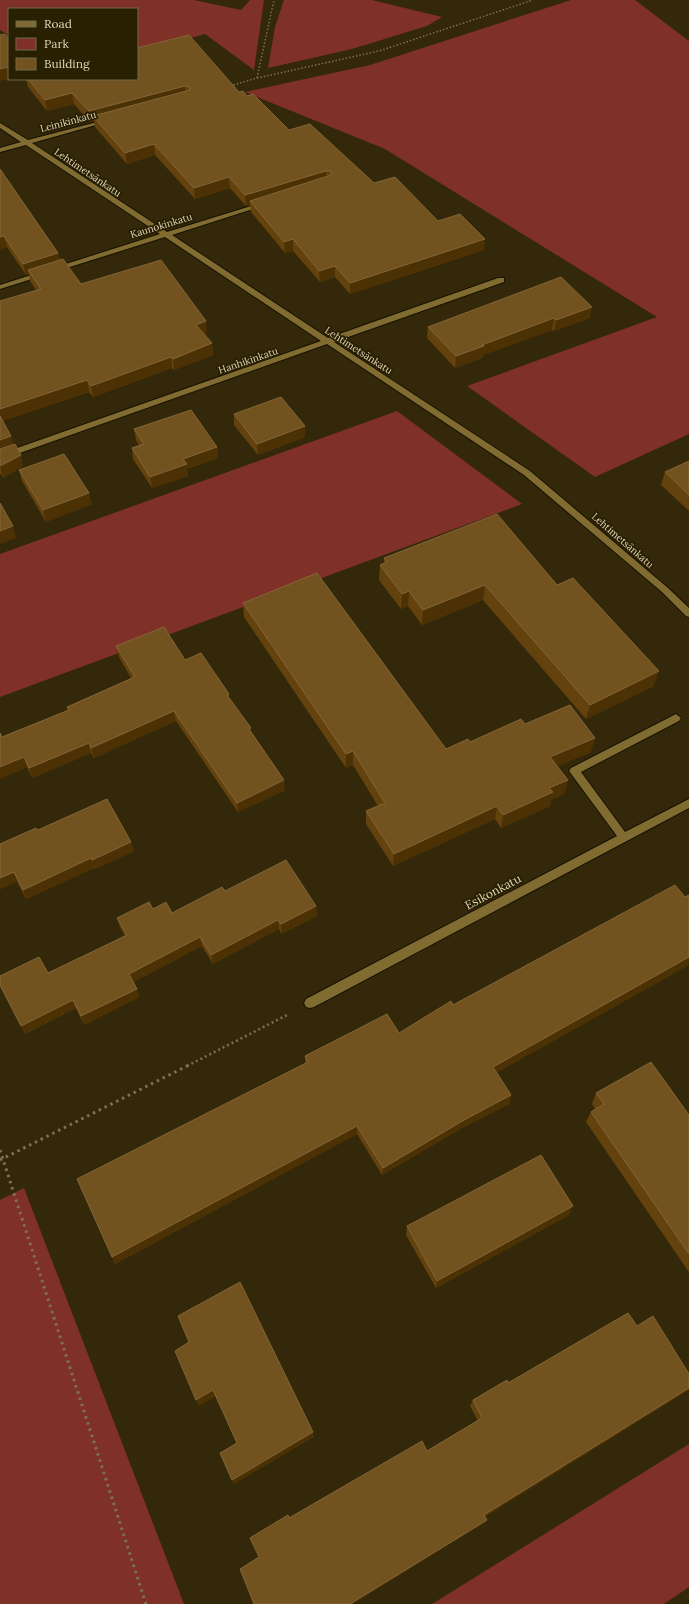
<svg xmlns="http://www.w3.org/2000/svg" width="689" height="1604" viewBox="0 0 689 1604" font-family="Lora,serif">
	<rect width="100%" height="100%" fill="#332809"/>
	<path fill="#7f3027" d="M0 0H194L241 10 250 0H264L254 70 205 34 137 53V9H9V35L0 30Z
		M284 0H372L442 17 427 26 352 49 268 68 275 27Z
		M571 0H635L689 41V434L595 477 467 386 657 317 385 149 245 92 370 65Z
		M397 411 522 504 0 697V554Z
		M24 1188 184 1604H0V1200Z
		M689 1444V1587L664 1604H432Z"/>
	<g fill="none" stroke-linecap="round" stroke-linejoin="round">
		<defs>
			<path id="minor" d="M105 120 110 121 32 143 167 232 261 203H265V205L172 235 328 338 498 278H504V282L334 342 530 471 668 588 689 608V617L686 616 662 592 524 475 327 344 0 460V454L321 341 165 237 0 289V285L160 234 26 145 0 152V148L21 142 0 128V123L28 140Z
				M676 714 681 718 679 721 581 772 625 832 689 799V808L314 1007 310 1008 306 1007 304 1003 306 999 617 836 569 771 571 768Z"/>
		</defs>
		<use href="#minor" stroke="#181102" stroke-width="2"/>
		<path stroke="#7c7153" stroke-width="1.5" stroke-dasharray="1.5 2" stroke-linecap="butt" d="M257 78 274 0
			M230 86 257 78 379 51 533 0"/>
		<path stroke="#7c7153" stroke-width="2.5" stroke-dasharray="2 3" stroke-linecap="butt" d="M187 1066 289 1014"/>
		<path stroke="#7c7153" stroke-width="3" stroke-dasharray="2.5 4" stroke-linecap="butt" d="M0 1150 146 1604
			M0 1160 189 1065"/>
		<use href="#minor" fill="#806b31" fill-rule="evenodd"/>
	</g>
	<path fill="#64420d" d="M26 79H137L239 92 247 96 289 130 374 183 438 221 484 250 350 294 335 277 320 282 293 251 285 253 251 212 250 205 246 206 230 188 195 199 155 155 127 164 95 127 94 121 90 122 74 104 47 111 28 87Z
		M0 169 58 253 60 260 81 284 207 333 204 334 212 343 213 355 174 370 172 368 93 397 89 392 2 421 11 436 13 445 23 466 3 478 0 473V301L36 290 30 281 29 274 26 275 7 247 0 249Z
		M561 277 590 318 554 331 552 330 483 355 482 358 455 368 427 338 428 327Z
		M234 414 305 426V437L258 455 234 425Z
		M134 429 217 447 218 458 187 469 188 476 152 488 133 459 132 448 139 445 136 440Z
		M689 461V511L661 485 665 472Z
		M19 470 92 504 46 522 22 481Z
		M384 558 557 585 654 686 586 719 483 600 422 625 408 606 401 609 379 580 380 565 384 564Z
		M243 603 446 749 470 742 525 724 591 752 557 766 568 780 564 794 551 800 550 806 501 828 495 819 393 866 366 824V811L378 806 353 765 346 768 244 617Z
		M116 646 185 660 229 694V699L251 732 285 790 238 812 176 721 94 758 91 753 32 778 27 767 0 779V733L2 737 68 710 67 707 131 678 119 657Z
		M38 830 134 851 95 869 94 868 26 899 17 881 0 889V844Z
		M225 891 316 906 317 916 281 934 279 929 213 964 202 946 133 982 137 989 139 997 84 1025 76 1008 25 1034 0 986 48 973 125 936 120 927 117 918 153 909 172 913Z
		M689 895V965L497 1072 511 1095 509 1104 462 1128 382 1175 357 1134 115 1264 112 1257 305 1063V1056L399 1033 453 1005Z
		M596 1093 689 1115V1272L586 1122 591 1112 595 1109 592 1104Z
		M569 1215 436 1288 406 1235 407 1226Z
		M637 1326 688 1390 485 1516 484 1523 289 1518 427 1451 478 1421 470 1406 473 1400 508 1383Z"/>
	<path fill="#4b3104" d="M9 67V79L0 81V69Z
		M185 86 186 97 93 116 94 121 90 122 89 111Z
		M72 93 74 104 47 111 45 100Z
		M154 144 155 155 127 164 125 153Z
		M326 171 327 182 250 201V205L246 206 245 195Z
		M229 177 230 188 195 199 194 188Z
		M4 236 7 247 0 249V237Z
		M293 239V251L285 253 284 242Z
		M485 239 484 250 350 294V283Z
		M58 253 60 264 28 270 29 274 26 275 23 264Z
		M335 266V277L320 282 319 271Z
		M592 307 590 318 554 331 556 320Z
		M554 318 552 330 483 355 482 358 455 368 456 356 482 345Z
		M206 321 207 333 197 337 196 325Z
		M212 343 213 355 174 370 173 359Z
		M171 357 172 368 93 397 91 386Z
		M87 380 89 392 0 422V409Z
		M305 426V437L258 455 257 444Z
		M11 436 14 448 0 453V440Z
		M217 447 218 458 187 469 188 476 152 488 150 477 183 459Z
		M21 455 23 466 3 478 0 466Z
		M89 493 92 504 46 522 43 510Z
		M13 526 16 538 0 544V531Z
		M485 585 483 600 422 625 423 610Z
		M409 591 408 606 401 609 402 594Z
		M659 671 654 686 586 719 590 705Z
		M174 711 176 721 94 758 91 748Z
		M595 738 591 752 547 771 550 757Z
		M89 743 91 753 32 778 29 768Z
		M353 751V765L346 768V754Z
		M24 757 27 767 0 779V767Z
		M284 780 285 790 238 812 237 803Z
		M568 780 564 794 551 800 550 806 501 828 503 815 549 788Z
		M497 806 495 819 393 866 394 854Z
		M131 842 134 851 95 869 92 860Z
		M91 858 94 868 26 899 23 890Z
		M14 872 17 881 0 889V878Z
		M316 906 317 916 281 934V924Z
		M278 920 279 929 213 964 211 955Z
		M200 937 202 946 131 983 129 974Z
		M689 957V965L491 1076 493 1067Z
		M137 989 139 997 84 1025 81 1016Z
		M73 1000 76 1008 25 1034 21 1026Z
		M511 1095 509 1104 462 1128 382 1175 383 1168 464 1120Z
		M357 1126V1134L115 1264 112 1257Z
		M573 1206 569 1215 436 1288 437 1281Z
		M689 1388V1390L482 1519 484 1515Z
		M213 1390 216 1396 199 1406 196 1400Z
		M313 1432 314 1437 234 1484 232 1480Z
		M487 1520 484 1523 353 1604H350Z"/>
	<path fill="#72521f" stroke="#836638" d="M5 34 9 39V67L0 69V35Z
		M189 35 239 92 243 91 247 96 253 94 289 130 310 124 374 183 395 177 438 221 460 214 485 239 350 283 335 266 319 271 293 239 284 242 250 201 331 175 332 171H326L245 195 229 177 194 188 154 144 125 153 93 116 190 90V87L185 86 89 111 72 93 45 100 28 79H137V48Z
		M0 169 58 253 23 264 4 236 0 237Z
		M63 259 81 284 161 260 206 321 196 325 212 343 173 359 171 357 91 386 87 380 0 409V301L41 289 28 270Z
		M561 277 592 307 556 320 554 318 482 345 484 346 456 356 428 327Z
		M281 397 305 426 257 444 234 414Z
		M191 410 217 447 183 459 187 464 150 477 132 448 144 444 134 429Z
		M0 416 11 436 0 440Z
		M15 444 21 455 0 466V449Z
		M64 454 89 493 43 510 19 470Z
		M689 461V495L665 472Z
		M0 503 13 526 0 531Z
		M497 514 557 585 573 578 659 671 590 705 485 585 423 610 409 591 402 594 380 565 387 562 384 558Z
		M317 573 446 749 468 739 470 742 521 719 525 724 570 705 595 738 550 757 568 780 549 788 553 792 503 815 497 806 394 854 366 811 385 803 353 751 346 754 243 603Z
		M164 627 185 660 201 653 229 694 227 695 251 728 249 729 284 780 237 803 174 711 91 748 89 743 29 768 24 757 0 767V733L2 737 69 710 67 707 135 677 116 646Z
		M107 799 131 842 92 860 91 858 23 890 14 872 0 878V844L36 828 38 830Z
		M286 860 316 906 281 924 278 920 211 955 200 937 129 974 137 989 81 1016 73 1000 21 1026 0 985V976L39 957 48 973 127 935 117 918 149 902 153 909 166 902 172 913 222 887 225 891Z
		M675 885 685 897 689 895V957L493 1067 511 1095 464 1120 383 1168 357 1126 112 1257 77 1179 308 1062 305 1056 387 1014 399 1033 451 1001 453 1005Z
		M651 1062 689 1115V1254L591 1112 604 1104 596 1093Z
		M541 1155 573 1206 437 1281 407 1226Z
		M240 1282 313 1432 232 1480 220 1453 237 1443 213 1390 196 1400 175 1351 189 1342 178 1316Z
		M628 1313 637 1326 653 1316 689 1374V1388L484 1515 487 1520 350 1604H254L240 1569 259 1557 250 1538 288 1515 289 1518 422 1441 427 1451 482 1418 473 1400 507 1380 508 1383Z"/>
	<g text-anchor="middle" stroke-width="3.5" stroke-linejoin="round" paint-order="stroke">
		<g font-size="10" fill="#e0d5b9" stroke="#291f01">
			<text transform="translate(68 121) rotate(-15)" y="4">Leinikinkatu</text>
			<text transform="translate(88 172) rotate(34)" y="4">Lehtimetsänkatu</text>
			<text transform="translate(161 225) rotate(-17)" y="4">Kaunokinkatu</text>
			<text transform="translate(359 350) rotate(33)" y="4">Lehtimetsänkatu</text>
			<text transform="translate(248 360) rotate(-19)" y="4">Hanhikinkatu</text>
			<text transform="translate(623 540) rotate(41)" y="4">Lehtimetsänkatu</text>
		</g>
		<g font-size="12" fill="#e0d5b9" stroke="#291f01">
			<text transform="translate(493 892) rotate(-28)" y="4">Esikonkatu</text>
		</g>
	</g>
	<rect x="8" y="8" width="130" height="72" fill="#291f01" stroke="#72684b"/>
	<rect x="16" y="21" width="20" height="6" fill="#806b31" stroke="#72684b"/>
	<text x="44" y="28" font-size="12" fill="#e0d5b9">Road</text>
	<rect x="16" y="38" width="20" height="12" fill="#7f3027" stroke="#72684b"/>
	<text x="44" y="48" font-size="12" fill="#e0d5b9">Park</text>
	<rect x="16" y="58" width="20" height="12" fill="#72521f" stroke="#72684b"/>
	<text x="44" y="68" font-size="12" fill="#e0d5b9">Building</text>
</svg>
